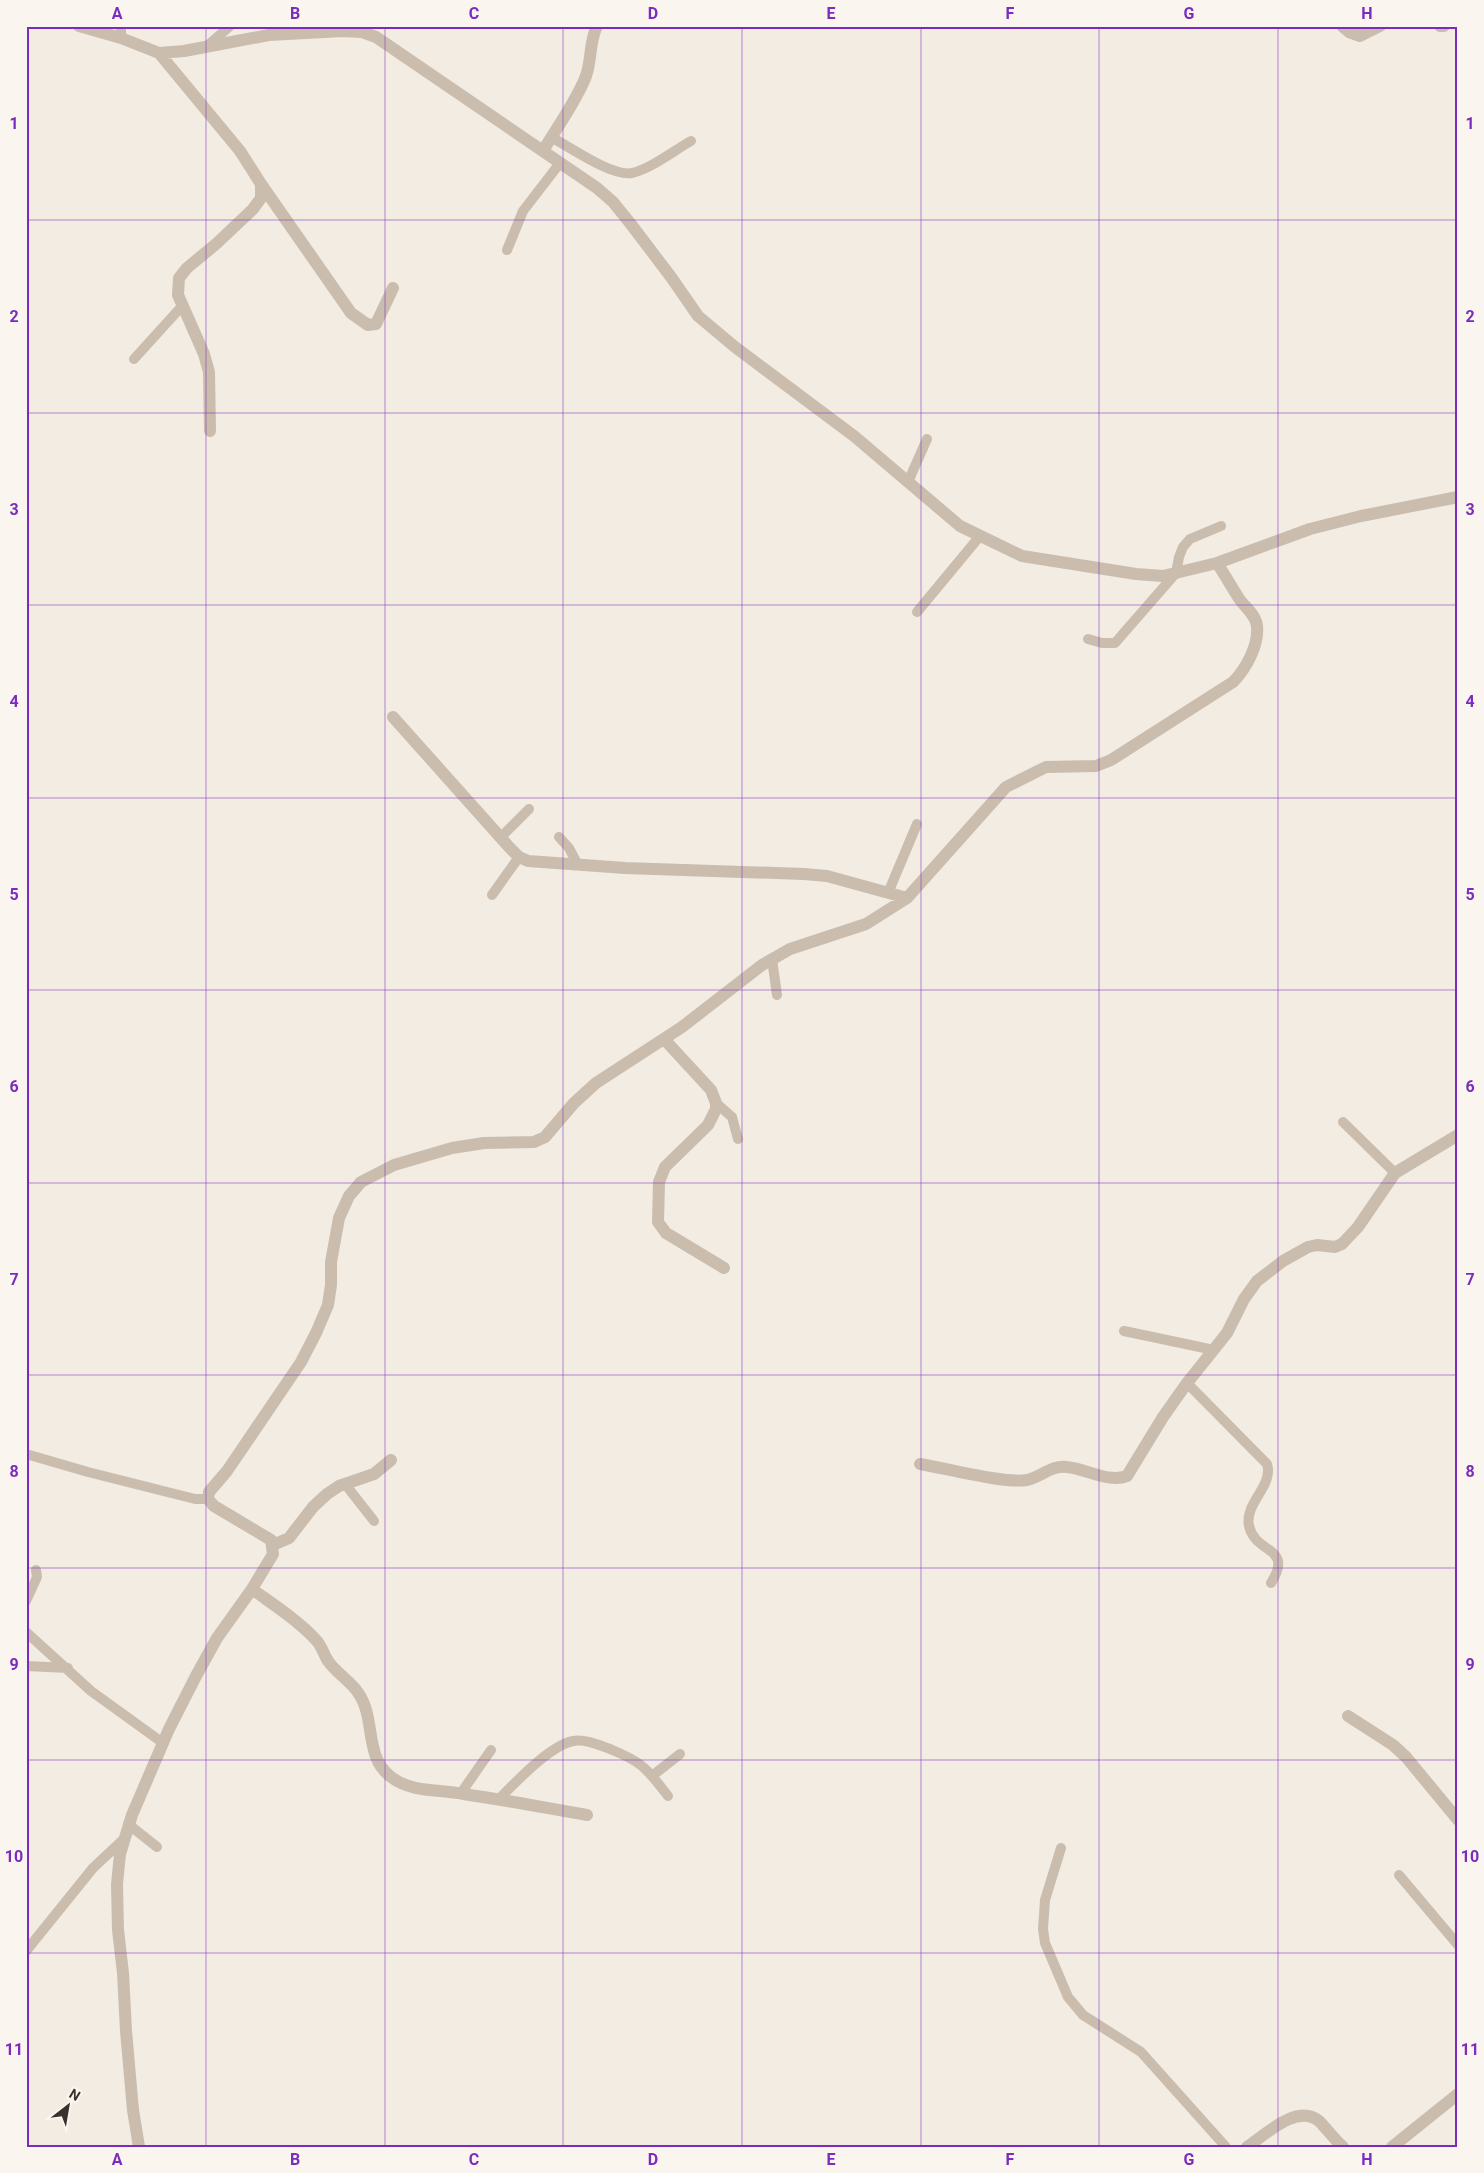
<svg xmlns="http://www.w3.org/2000/svg" width="1484" height="2173" viewBox="0 0 1484 2173" font-family="Roboto,sans-serif">
	<rect width="100%" height="100%" fill="#f2ece2"/>
	<g fill="none" stroke-linecap="round" stroke-linejoin="round">
		<path stroke="#cabdae" stroke-width="10" d="M121 38V26
			M206 47 230 26
			M551 137C570 147 612 177 632 173 652 168 673 151 691 141
			M507 250 523 211 560 163
			M134 359 183 305
			M908 482 927 439
			M917 612 980 536
			M1088 639 1102 643H1115L1176 573 1179 557 1183 547 1190 539 1221 526
			M501 837 529 809
			M559 837 569 848 578 865
			M888 893 917 824
			M492 895 519 857
			M772 959 777 995
			M716 1103 732 1117 738 1139
			M1343 1122 1395 1173
			M1124 1331 1214 1350
			M1187 1383 1267 1464C1274 1486 1244 1503 1249 1526 1256 1555 1294 1546 1271 1583
			M26 1454 88 1472 195 1499H208
			M345 1484 374 1521
			M26 1601 37 1577 36 1570
			M26 1632 91 1691 163 1743
			M26 1666 68 1668
			M652 1776 680 1754
			M461 1793 491 1750
			M498 1800C515 1783 549 1746 573 1741 585 1739 599 1745 610 1749 644 1763 646 1768 668 1796
			M128 1824 157 1847
			M1061 1848 1045 1900 1043 1929 1045 1943 1068 1997 1083 2015 1141 2052 1226 2147
			M1399 1875 1458 1945
			M26 1951 93 1868 124 1839"/>
		<path stroke="#cabdae" stroke-width="12" d="M79 26 121 38 159 53 240 151 261 184V198L253 209 216 244 187 268 179 278 178 295 204 354 209 372 210 431
			M1342 26 1349 32 1360 36 1380 26
			M1440 26H1444
			M159 53 184 51 269 35 343 31 362 32 376 37 597 188 613 202 630 223 671 277 698 316 735 347 854 436 960 526 1022 556 1136 574 1163 576 1217 563 1310 529 1361 516 1458 497
			M543 151C557 127 576 102 586 76 592 59 589 42 597 26
			M261 184 351 313 368 325 376 324 393 288
			M393 717 509 847 519 857 528 861 625 868 804 874 827 876 907 898
			M664 1039 711 1090 716 1103V1109L708 1125 665 1167 659 1182 658 1222 666 1233 724 1268
			M920 1464C945 1468 1005 1484 1027 1480 1041 1477 1051 1465 1067 1467 1087 1469 1108 1483 1127 1476L1163 1417 1187 1383 1227 1333 1244 1299 1257 1281 1283 1261 1308 1247 1317 1245 1335 1247 1342 1244 1358 1227 1395 1173 1458 1135
			M273 1545 289 1538 313 1507 327 1494 339 1486 374 1474 391 1460
			M252 1589C274 1605 299 1621 317 1641 322 1647 324 1655 328 1661 337 1674 351 1681 359 1694 376 1720 364 1757 391 1777 412 1793 439 1789 463 1794 505 1800 546 1808 587 1815
			M1348 1716 1393 1745 1406 1757 1458 1820
			M139 2147 133 2110 126 2031 123 1973 118 1930 117 1884 120 1854 132 1815 169 1729 196 1676 217 1638 252 1589 273 1554 271 1540 214 1506 208 1499 209 1492 227 1471 301 1362 316 1333 328 1305 331 1285V1262L339 1218 349 1196 361 1182 394 1165 452 1148 484 1143 534 1142 545 1137 574 1103 596 1083 682 1027 762 965 790 949 866 924 907 898 1006 787 1046 767 1096 766 1111 760 1233 682C1246 669 1259 645 1257 626 1256 615 1246 608 1240 600 1232 588 1225 575 1217 563
			M1247 2147C1265 2135 1297 2103 1319 2121 1327 2129 1334 2139 1343 2147
			M1392 2147 1458 2094"/>
	</g>
	<path fill="none" stroke="#7b2cbf" stroke-width="1" stroke-opacity="0.55" d="M206 26V2147M385 26V2147M563 26V2147M742 26V2147M921 26V2147M1099 26V2147M1278 26V2147M26 220H1458M26 413H1458M26 605H1458M26 798H1458M26 990H1458M26 1183H1458M26 1375H1458M26 1568H1458M26 1760H1458M26 1953H1458"/>
	<rect width="1484" height="2173" fill="none" stroke="#faf5ee" stroke-width="55"/>
	<g transform="translate(68 2106) rotate(31)" stroke="#faf5ee" stroke-width="4" paint-order="stroke">
	<path d="M0-4L9 19L0 12L-9 19Z" fill="#39312c"/>
	<text y="-8" font-size="14" font-weight="bold" text-anchor="middle" fill="#39312c">N</text>
	</g>
	<rect x="28" y="28" width="1428" height="2118" fill="none" stroke="#7b2cbf" stroke-width="2"/>
	<g font-size="16" text-anchor="middle" font-weight="bold" fill="#7b2cbf">
		<text x="117" y="19">A</text>
		<text x="295" y="19">B</text>
		<text x="474" y="19">C</text>
		<text x="653" y="19">D</text>
		<text x="831" y="19">E</text>
		<text x="1010" y="19">F</text>
		<text x="1189" y="19">G</text>
		<text x="1367" y="19">H</text>
		<text x="14" y="129">1</text>
		<text x="1470" y="129">1</text>
		<text x="14" y="322">2</text>
		<text x="1470" y="322">2</text>
		<text x="14" y="515">3</text>
		<text x="1470" y="515">3</text>
		<text x="14" y="707">4</text>
		<text x="1470" y="707">4</text>
		<text x="14" y="900">5</text>
		<text x="1470" y="900">5</text>
		<text x="14" y="1092">6</text>
		<text x="1470" y="1092">6</text>
		<text x="14" y="1285">7</text>
		<text x="1470" y="1285">7</text>
		<text x="14" y="1477">8</text>
		<text x="1470" y="1477">8</text>
		<text x="14" y="1670">9</text>
		<text x="1470" y="1670">9</text>
		<text x="14" y="1862">10</text>
		<text x="1470" y="1862">10</text>
		<text x="14" y="2055">11</text>
		<text x="1470" y="2055">11</text>
		<text x="117" y="2165">A</text>
		<text x="295" y="2165">B</text>
		<text x="474" y="2165">C</text>
		<text x="653" y="2165">D</text>
		<text x="831" y="2165">E</text>
		<text x="1010" y="2165">F</text>
		<text x="1189" y="2165">G</text>
		<text x="1367" y="2165">H</text>
	</g>
</svg>
